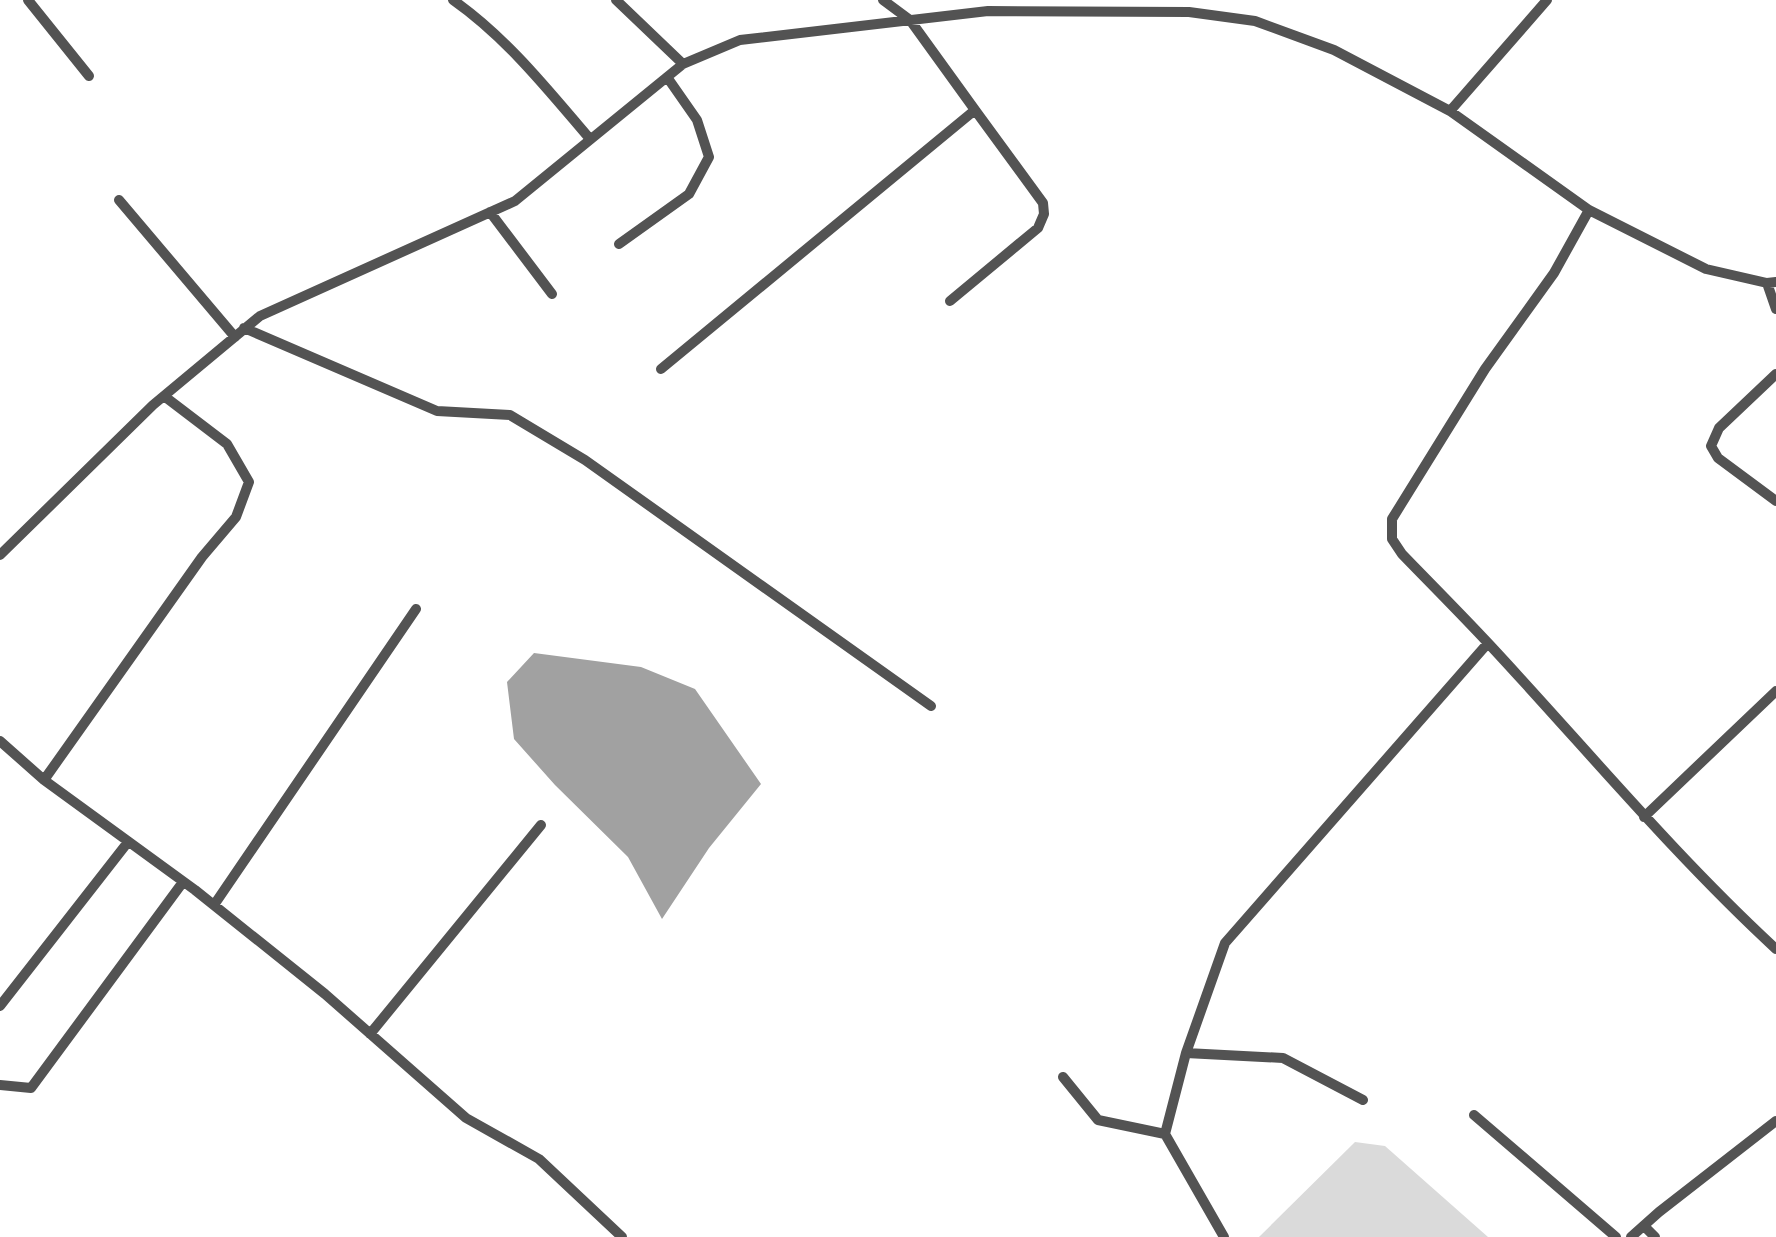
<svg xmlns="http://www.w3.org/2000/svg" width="1776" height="1237" viewBox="0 0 1776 1237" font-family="'DM Sans',sans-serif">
	<rect width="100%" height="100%" fill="#fff"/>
	<path fill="#dadada" d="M1355 1142 1385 1146 1488 1237H1259Z"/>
	<path fill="#a1a1a1" d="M534 653 641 667 695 689 761 784 709 848 662 919 628 857 555 785 514 739 507 682Z"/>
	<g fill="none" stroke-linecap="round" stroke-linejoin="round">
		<path stroke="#535353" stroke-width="10" d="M28 0 89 76
			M453 0C507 38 548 90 590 139
			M616 0 683 64
			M1450 111 1547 0
			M119 200 235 337
			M1589 210 1554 273 1485 369 1392 519V539L1402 554C1431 584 1460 613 1488 643 1584 746 1673 854 1776 949
			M490 212 552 294
			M619 244 689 194 709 157 697 120 667 77
			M1767 283 1776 309
			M950 301 1038 228 1044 214 1043 203 975 110
			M244 328 437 411 510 415 585 460 931 706
			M661 369 975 110 910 20 883 0
			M1776 374 1719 428 1711 446 1718 458 1776 501
			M0 555 153 405 260 316 515 201 683 64 740 40 988 11 1189 12 1255 21 1334 50 1450 111 1589 210 1706 269 1767 283 1776 282
			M0 741 44 780 195 890 325 994 466 1118 539 1159 622 1237
			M44 780 202 557 236 517 249 482 227 444 164 396
			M1644 817 1776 691
			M214 905 416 609
			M0 1006 128 842
			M370 1034 541 825
			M1186 1053 1283 1058 1363 1100
			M1063 1077 1098 1120 1165 1134
			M0 1085 31 1088 183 882
			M1474 1115 1616 1237
			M1644 1226 1655 1237
			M1224 1237 1165 1134 1186 1053 1225 943 1488 643
			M1631 1237 1659 1212 1776 1121"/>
	</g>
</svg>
